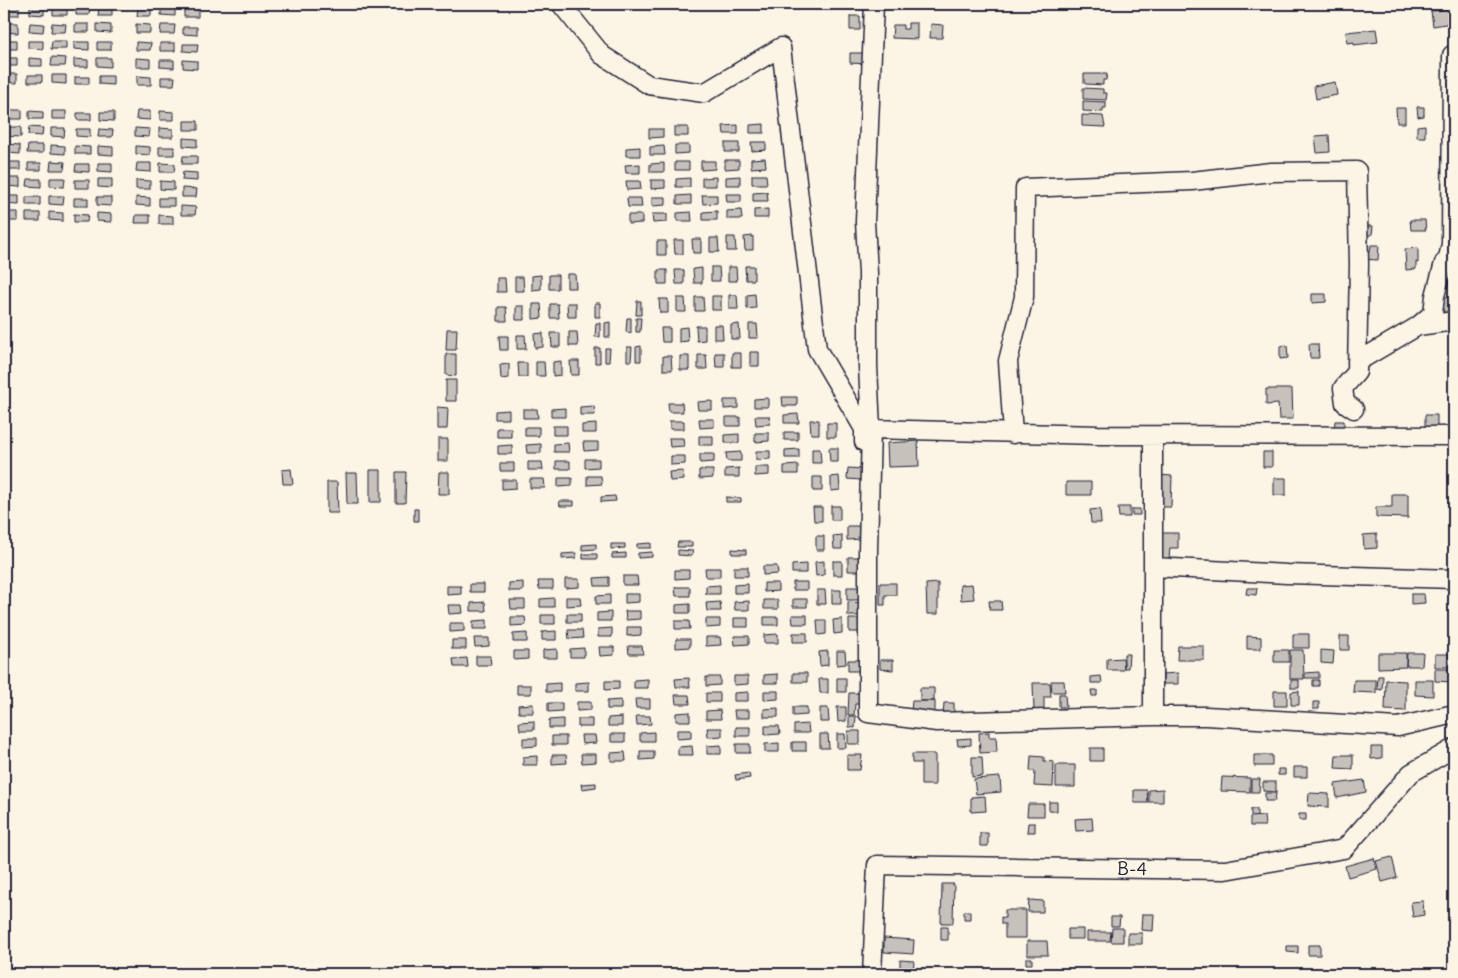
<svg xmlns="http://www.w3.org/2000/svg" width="1458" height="978" viewBox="0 0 1458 978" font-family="Delius,sans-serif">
	<rect width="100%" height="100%" fill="#fcf5e5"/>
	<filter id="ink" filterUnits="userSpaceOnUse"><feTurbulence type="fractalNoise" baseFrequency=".02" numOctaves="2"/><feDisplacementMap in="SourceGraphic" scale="10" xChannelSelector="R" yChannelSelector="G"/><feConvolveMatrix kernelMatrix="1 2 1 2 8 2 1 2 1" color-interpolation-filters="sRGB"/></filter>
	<g filter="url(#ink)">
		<path fill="#c6c1bb" stroke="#22223b" d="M4 6H19V15H4Z
			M53 6 67 7V15H53Z
			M30 7H44V15L30 14Z
			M99 7H112V16H98Z
			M138 7 151 8V16H137Z
			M76 8H90L89 15H76Z
			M161 8H175V16L161 15Z
			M184 9H198V17H184Z
			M1450 9 1452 23 1433 26 1431 11Z
			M850 16H860V30H850Z
			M4 23H18V33L4 32Z
			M30 23 44 24 43 32 29 31Z
			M52 23 66 24 65 32H51Z
			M908 23H917V39L892 38 893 25H903V29H908Z
			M75 24H89V32H75Z
			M97 24 111 25V33L97 32Z
			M136 24 150 25V33H136Z
			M931 24 943 25 942 38H930Z
			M161 25H175L174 34H160Z
			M183 27H197V35L183 34Z
			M1376 29 1378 42 1354 45V42L1347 43 1346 32Z
			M4 40H17V49H4Z
			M28 41H43V49L28 48Z
			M52 41H66V49H51Z
			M74 42H89V50L74 49Z
			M97 42H111V50H97Z
			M136 42 151 43 150 50H136Z
			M160 43H175V51H160Z
			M183 44H198L197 52 183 51Z
			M850 53H867V64L850 63Z
			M52 57 66 58 65 66H51Z
			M4 58H17V66H4Z
			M29 58 42 59V66H29Z
			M97 58H111V67L97 66Z
			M136 58 150 59V67H136Z
			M74 59 88 60V67H74Z
			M160 60H174V68L160 67Z
			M183 60 197 61V69L183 68Z
			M4 74H17V83L4 82Z
			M1084 74H1107L1106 80H1103V85L1086 84 1084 83Z
			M28 75H42V82H28Z
			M52 75H66V84L52 83Z
			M99 76H113V85L99 84Z
			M137 76 151 77V85H137Z
			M75 77H89V84H75Z
			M161 77H175L174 85H161Z
			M1335 82 1337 95 1316 99 1314 86Z
			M1083 88 1103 89V93H1107L1106 100 1083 99Z
			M1083 101 1106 102V108H1103V112L1083 111Z
			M1417 107H1424V116L1418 117Z
			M1396 108H1405V123H1397Z
			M6 110H22V119H6Z
			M29 111 43 112V119H29Z
			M52 111H66V119H52Z
			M137 111H150V120L136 119Z
			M160 111 174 112V120H160Z
			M100 112H114V121L100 120Z
			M77 113H91V120H77Z
			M1082 115 1103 116 1105 127 1082 126Z
			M184 121H198V130H184Z
			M764 124V133H750V125Z
			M738 125V134H724L723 126Z
			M1425 125V137H1417V126Z
			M6 127H21V137L6 136Z
			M29 127 43 128 42 136 28 135Z
			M674 127H688V136H674Z
			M51 128H65L64 137 51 136Z
			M135 128 150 129 149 137 135 136Z
			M159 128 173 129V137H159Z
			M76 129H90V137L76 136Z
			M99 129 113 130 112 137H98Z
			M649 129H663V137L649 138Z
			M1329 135 1330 152 1317 153 1315 136Z
			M183 138 197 139V147L183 146Z
			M751 142H766V150L752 151Z
			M725 143H739V152H725Z
			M7 144 20 145V154L7 153Z
			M28 145H43V153H27Z
			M51 145 65 146V154L51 153Z
			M675 145H689V153L675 154Z
			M75 146 90 147V154H75Z
			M98 146 113 147V155L98 154Z
			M136 146 150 147V155L136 154Z
			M664 146 665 155H650V147Z
			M159 147H174V155H159Z
			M640 147V156H626V148Z
			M183 156H197V164H182Z
			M765 158 766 167 751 168V159Z
			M725 160H739V168L725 169Z
			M51 161 65 162 64 170H50Z
			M701 161H715V169L701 170Z
			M7 162H20V170H7Z
			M675 162H689V170H675Z
			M28 163H41V170H28Z
			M98 163H112V172L98 171Z
			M137 163H151V172L136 171Z
			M160 163 175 164 174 172H160Z
			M664 163V172H650V164Z
			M76 164H89V172L75 171Z
			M640 164V173H626L625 165Z
			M183 172 197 173V181L182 180Z
			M752 175H766L767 184H752Z
			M740 176V185H726V177Z
			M716 177V186H702V178Z
			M6 178H20V187L6 186Z
			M50 178H65L64 187 50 186Z
			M690 178V187H676V179Z
			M28 179H41V187L27 186Z
			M98 179H112V188L98 187Z
			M75 180H89V188H75Z
			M136 180 150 181V189H136Z
			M651 180H665V188L651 189Z
			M160 181 174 182V190L160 189Z
			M626 181H640L641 189 627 190Z
			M182 188 197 189 196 197H182Z
			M767 192 768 201H753V193Z
			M726 194H741V202H727Z
			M691 195V204H677V196Z
			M702 195H717V203L703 204Z
			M6 196H19V205L5 204Z
			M49 196H64L63 205 49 204Z
			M26 197H40V205H26Z
			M97 197H111V206L97 205Z
			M136 197 150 198V206L136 205Z
			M652 197H666V205L652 206Z
			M74 198H88V206H74Z
			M159 198H174V206H159Z
			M627 198H641L642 207H628Z
			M181 206 196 207 195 215H181Z
			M768 209V218H754V210Z
			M741 210 742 219H727V211Z
			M717 211V220H703V212Z
			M5 212H18V221H5Z
			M49 212 63 213V221L49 220Z
			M691 212 692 221H677V213Z
			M26 213H40V221H26Z
			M97 213 111 214V222L97 221Z
			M74 214 88 215 87 222H74Z
			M652 214H667V222L653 223Z
			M136 215H150V223H135Z
			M159 215 173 216V224H159Z
			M628 215H642V223L628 224Z
			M1410 220H1425L1426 230H1411Z
			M1365 226H1373L1372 235H1365Z
			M753 236V250H745L744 237Z
			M727 237H735L736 251H727Z
			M710 238H718L719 252H710Z
			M692 239H701V253H693Z
			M674 240H683V254H675Z
			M657 241H666V255H657Z
			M1371 245H1379L1378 260 1360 259V251H1370Z
			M1418 248V263L1416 262V269L1406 270 1405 249Z
			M745 266H754V280H746Z
			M711 267H719L720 281H711Z
			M728 267H736L737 281H728Z
			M702 268V283H694L693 269Z
			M658 270H667V284H658Z
			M675 270H684V284H676Z
			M567 274H575L576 288H567Z
			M541 275V289L532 290V276Z
			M549 275H558V289H549Z
			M515 277H523L524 291H515Z
			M497 278H505L506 292H497Z
			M755 294 756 308 747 309V295Z
			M1312 294H1326V302L1312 303Z
			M729 295H737L738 309H729Z
			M712 296H721V310H712Z
			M695 297H703L704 311H695Z
			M1443 297H1454V313L1442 312Z
			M677 298H685L686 312H677Z
			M659 299H668V313H660Z
			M637 301H641V315H636Z
			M567 303H576V317H568Z
			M595 303H600V317H595Z
			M533 304H541L542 318 533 319Z
			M550 304H558L559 318H550Z
			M516 306H524V320H516Z
			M498 307H506L507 321H498Z
			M627 318H631V333L626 332Z
			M636 318H641L640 332H636Z
			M610 322V337H605V323Z
			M596 323H600V337H595Z
			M739 324 740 339H731V325Z
			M749 324H757L758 338H749Z
			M714 325H722L723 339H714Z
			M696 326H705V340L697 341Z
			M687 327 688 341 679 342V328Z
			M661 328H670V342H662Z
			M447 329H457L456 350H446Z
			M569 332H577L578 346H569Z
			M543 333V347L535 348 534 334Z
			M551 333H560V347H552Z
			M517 335H525L526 349H517Z
			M499 336H508V350H500Z
			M1309 344H1318L1319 358H1310Z
			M1287 345 1288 358 1280 359V346Z
			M641 346V361H636V347Z
			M627 347H632L631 361H627Z
			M595 348H600V363H595Z
			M605 348H610L609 362H605Z
			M750 352H759V366H750Z
			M715 353H724V367H716Z
			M732 353H741V367H732Z
			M446 354H456V376L446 375Z
			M698 355H706L707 369H698Z
			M663 356H671L672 370H663Z
			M680 356H689V370H680Z
			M561 361V375L553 376V362Z
			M570 361H579V375H571Z
			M536 362H544L545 376H536Z
			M518 363H527V377H519Z
			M509 364V378L501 379 500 365Z
			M446 380H456V401H446Z
			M1266 389H1292L1293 419H1279L1278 404 1266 405Z
			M782 397H797V406H783Z
			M768 398V407H754V399Z
			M724 400H738V408L724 409Z
			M712 401V410H698L697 402Z
			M668 403H682L683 412H669Z
			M594 406 595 415H580V407Z
			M437 407 448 408 447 429H437Z
			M565 408V417H551V409Z
			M523 409H537L538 418H523Z
			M509 410V419H495V411Z
			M798 414 799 423H784V415Z
			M1425 415H1437V427L1425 428Z
			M755 416H769L770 424 756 425Z
			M726 417H740V426H726Z
			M699 419H714V427L700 428Z
			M810 420H819V434H811Z
			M670 421H684V429H670Z
			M1335 421H1344V431L1334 430Z
			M827 423H836V437H827Z
			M596 424V433H582V425Z
			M553 426H567V435H553Z
			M525 427H539V436H525Z
			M497 428H511V437H497Z
			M784 432H798V440H784Z
			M755 433H769V441L755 442Z
			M739 434V443H725V435Z
			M699 436H713V445H699Z
			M669 438H683L684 446 670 447Z
			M438 439H448V461H438Z
			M918 441 919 466 888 467 887 443Z
			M583 442H598V450L584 451Z
			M568 443 569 452H554V444Z
			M541 444V453H527L526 445Z
			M512 445V454H498V446Z
			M829 448H838V462H830Z
			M799 449V458H785V450Z
			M812 449H820L821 463H812Z
			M756 451H770V459L756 460Z
			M741 452V461H727L726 453Z
			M1263 452H1272V467H1263Z
			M700 454H714V462L700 463Z
			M671 456H685V464L671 465Z
			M585 459H599V467L585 468Z
			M556 461H570V469H556Z
			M528 462H542L543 470H528Z
			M500 463H514V471H500Z
			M798 465V474H784V466Z
			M755 467H769V475L755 476Z
			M739 468V477H725V469Z
			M848 468 863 469 862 480 847 479Z
			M291 469 293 484H283L282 470Z
			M370 470H381V502H370Z
			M699 470H713V478L699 479Z
			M683 471 684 480 670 481 669 472Z
			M396 472H406L405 503H396Z
			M439 472H449V494H438Z
			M346 473H357L358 504H347Z
			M1159 475 1172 476 1171 507H1158Z
			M587 476H601L602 484 587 485Z
			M839 476 840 490 831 491V477Z
			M813 477H822V491H813Z
			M558 478H572V486L558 487Z
			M1274 478H1286V495H1274Z
			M530 479H544L545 488H530Z
			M502 480H516V488L502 489Z
			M327 482H337L338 513H327Z
			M1066 482H1091V495H1066Z
			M1392 494H1408V518L1376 517V507H1392Z
			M615 496 616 501 601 502V497Z
			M726 497 741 498V502H726Z
			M559 501H574V506H560Z
			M831 506H840V520H831Z
			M813 507H822V521H814Z
			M1118 507H1130V517H1119Z
			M414 509H418V521H414Z
			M1100 509 1101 523H1091L1090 510Z
			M1132 509H1140V515H1132Z
			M847 526H861V539L847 540Z
			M1157 533H1178V548H1170L1169 559H1156Z
			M1377 534V548L1364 549 1363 535Z
			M842 535V549H834L833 536Z
			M816 536H824V550H816Z
			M678 542H692V547H677Z
			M651 543V548H637V544Z
			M596 544V549L582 550V545Z
			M611 544H625V548L611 549Z
			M732 549 746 550V554H732Z
			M678 550 693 551 692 556 678 555Z
			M652 552V557L638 558V553Z
			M576 553V558L562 559V554Z
			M626 553V558H612V554Z
			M583 554H597V559H583Z
			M848 557H861V571H848Z
			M824 561V575L816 576 815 562Z
			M833 561H842V575H833Z
			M806 564V573H792V565Z
			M763 566H777L778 574 763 575Z
			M734 567H748V576H734Z
			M705 568H720V577H706Z
			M675 570H689V578L675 579Z
			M623 576H637L638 585H623Z
			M609 577V586H595L594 578Z
			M565 579H579V587L565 588Z
			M538 581H553V589H539Z
			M523 582V591H509V583Z
			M793 582H807V590H793Z
			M764 583H778V591L764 592Z
			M880 583H896V595H885V605H880Z
			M938 583V614H927L926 584Z
			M470 584H484V592H470Z
			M748 584V593H734V585Z
			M972 584 974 599 961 600 960 585Z
			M720 585V594H706V586Z
			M447 586H461V594L447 595Z
			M675 587H690V596H676Z
			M847 587H864V596H859L858 600H847Z
			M1247 588H1257L1256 595 1246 594Z
			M817 590H825L826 604H817Z
			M832 590H841V604H832Z
			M625 594H639V602L625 603Z
			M1411 594H1424L1425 603 1411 604Z
			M610 595V604H596V596Z
			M566 597H580L581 605 566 606Z
			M554 598V607H540V599Z
			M793 599H807V607H793Z
			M510 600H525V609H511Z
			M764 600H778V609H764Z
			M749 601V610H735L734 602Z
			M989 601H1001L1002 610H990Z
			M485 602 486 611H471V603Z
			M720 602 721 611H707L706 603Z
			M848 602 864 603V616H848Z
			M690 604V613H676V605Z
			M448 605H462L463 613 449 614Z
			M625 611H640V619L626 620Z
			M611 612V621H597V613Z
			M567 614H581V622H567Z
			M541 615H555V624H541Z
			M792 615H807V624H793Z
			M511 617H525L526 625 511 626Z
			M764 617H778V625H764Z
			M734 618H748V627H734Z
			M706 619H720V627L706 628Z
			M842 619V633L834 634 833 620Z
			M849 619H862V632H849Z
			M487 620V629H473V621Z
			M817 620H826V634L818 635Z
			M675 621H689L690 629H675Z
			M450 623H464V631L450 632Z
			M627 627H641V635L627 636Z
			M612 628V637H598V629Z
			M568 630H582L583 638 569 639Z
			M556 631V640H542V632Z
			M527 633V642H513V634Z
			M793 633H807V642H793Z
			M778 634V643H764V635Z
			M1293 634H1309V648H1293Z
			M734 636H749V644L735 645Z
			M1247 636 1261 637V649H1247Z
			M1340 636H1349V650H1340Z
			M706 637H720L721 645 706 646Z
			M474 638H489V646L475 647Z
			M676 639H690V647L676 648Z
			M452 640H466V649H452Z
			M628 646H642L643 654H629Z
			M1178 646H1204V660H1177Z
			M599 647H614V655L600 656Z
			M584 648V657H570V649Z
			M557 649V658H543V650Z
			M1274 650H1289V662H1274Z
			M1290 650H1303L1304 679H1290Z
			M1321 650 1334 651 1333 664 1321 663Z
			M514 651H528V659L514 660Z
			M828 651V665L820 666 819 652Z
			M837 651H845L846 664 837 665Z
			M1378 653H1406V667L1378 668Z
			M1407 653H1423L1422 666H1406Z
			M1124 654H1129L1128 668H1124Z
			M1435 654H1449V667H1435Z
			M476 656H490L491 665H476Z
			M467 658 468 667H454L453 659Z
			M1123 658 1124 670H1107V659Z
			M848 660H862V671H848Z
			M880 660H893V670L880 669Z
			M1435 669H1451V682L1435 681Z
			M1319 672V678H1305V673Z
			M793 673H807V682H793Z
			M1178 673V684H1163V674Z
			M778 674V683H764V675Z
			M734 676H748V684L734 685Z
			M1101 676 1102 683H1091V677Z
			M1378 676H1383L1382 690 1377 689Z
			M706 677H720V685L706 686Z
			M689 678 690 687H676L675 679Z
			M837 678H846V692H837Z
			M648 679V688H634V680Z
			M819 679H828V693H820Z
			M1291 680H1299V688H1291Z
			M1313 680H1319V686H1313Z
			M1354 680H1376V693L1353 692Z
			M1386 680 1406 681V711L1385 710Z
			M1415 680H1433V696L1415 695Z
			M605 681H619V689L605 690Z
			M1051 681H1064L1065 692H1052Z
			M589 682V691H575V683Z
			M560 683V692H546V684Z
			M1033 683H1050L1051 697H1044V712H1034Z
			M517 685H531V694H517Z
			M920 688H934V701H920Z
			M1091 690H1097V696H1092Z
			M764 691H778V699L764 700Z
			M1274 691H1287V706H1274Z
			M1299 691V705H1291V692Z
			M748 692V701H734V693Z
			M706 693H720V702H706Z
			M849 693H860V704H855L854 715H848Z
			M1059 694H1065L1066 707H1059Z
			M675 695H689L690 704H676Z
			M635 699H650V708H636Z
			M621 700V709H607V701Z
			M912 701H935V712H911Z
			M577 702H591V710L577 711Z
			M1313 702H1319V709H1313Z
			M548 703H562V711L548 712Z
			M944 703H954V715H943Z
			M533 704V713H519L518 705Z
			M793 707H807V715L793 716Z
			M837 707H846V721L838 722Z
			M778 708V717H764V709Z
			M820 708H828L829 722H820Z
			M720 710 721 719H706V711Z
			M734 710H749V718H735Z
			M690 712V721H676V713Z
			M636 716H650L651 724 637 725Z
			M849 716H856L855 728 849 727Z
			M622 717V726H608V718Z
			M563 719V728H549V720Z
			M578 719H592V727H578Z
			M534 721V730H520L519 722Z
			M808 724 809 733H794V725Z
			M765 726H779L780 734 765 735Z
			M736 727H750V736H736Z
			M707 728H722V736L708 737Z
			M677 730H691V738L677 739Z
			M848 731H860V744H848Z
			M654 732V741H640V733Z
			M989 732V737H996L997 752 980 753 979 733Z
			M611 734H625V742H611Z
			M820 734H828L829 748H820Z
			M837 734H845L846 748H837Z
			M581 735H595L596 743 582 744Z
			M552 736H566V745H552Z
			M523 738H537V746L523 747Z
			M971 738V745L958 746 957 739Z
			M792 742H806V751H792Z
			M779 743V752H765V744Z
			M736 744H750V753H736Z
			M721 745V754H707V746Z
			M692 746 693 755H678V747Z
			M1371 747H1382V758L1371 759Z
			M1090 748H1103V761H1090Z
			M640 751H654V759L640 760Z
			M625 752 626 761H611V753Z
			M581 754H596V762L582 763Z
			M912 754H935V785H921V763H912Z
			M552 755H566L567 763 552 764Z
			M847 755H862L860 770H847Z
			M1254 755H1272V766H1254Z
			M1336 755H1353V769L1335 768Z
			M537 756V765H523V757Z
			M1031 756 1044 757V761L1054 762 1053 787 1034 786 1035 771H1030Z
			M972 757H982L983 776 972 777Z
			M1056 765H1075V787H1056Z
			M1294 767H1307V777H1294Z
			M1278 769H1285V775H1278Z
			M749 773 750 778 736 780 735 775Z
			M1000 777 1001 792 976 794 974 779Z
			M1222 777 1250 778V792L1221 791Z
			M1251 779H1260L1259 792H1251Z
			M1364 780 1366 792 1337 798 1335 784Z
			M1263 782H1276V792L1263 791Z
			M596 783V787L582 789 581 784Z
			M1163 789V802H1149V790Z
			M1134 790H1147L1148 803H1134Z
			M1265 793H1276L1275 801H1265Z
			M1309 793 1329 794V807L1308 806Z
			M985 796 986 811 971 812V797Z
			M1049 802H1057V811H1049Z
			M1028 804H1044V816H1027Z
			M1251 809H1257V816H1251Z
			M1299 814H1306V820H1299Z
			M1264 816 1265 826H1250V817Z
			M1092 818 1093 830 1076 831 1075 819Z
			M1028 823H1035V832H1027Z
			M980 833H988V846H980Z
			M1392 857 1397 878 1382 882 1376 861Z
			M1374 858 1377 869 1348 877 1345 866Z
			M942 884H954L953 923H941Z
			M1029 900 1043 901V912H1028Z
			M1423 901 1424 915 1413 917 1411 902Z
			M1005 910H1026V938H1005V924H1001V917L1005 918Z
			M964 911H970V919H964Z
			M1142 914H1154L1153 931 1141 930Z
			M1111 917H1120L1119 926H1111Z
			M941 927H948V940H941Z
			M1112 928H1123V942H1111Z
			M1068 929H1083V939H1068Z
			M1087 932H1111L1110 941H1087Z
			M1128 933H1142V944H1128Z
			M884 938 914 940 913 954 884 952Z
			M1027 941H1047L1048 955H1027Z
			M1308 945H1320V955H1308Z
			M1287 946H1298V953L1287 952Z
			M1026 958H1032V964H1026Z
			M900 960 914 961 913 974H900Z
			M1010 971V974H1000V972Z"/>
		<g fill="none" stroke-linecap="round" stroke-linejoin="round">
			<defs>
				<path id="minor" d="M561 4 602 55 649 85 704 93 781 47 817 349 864 429V442
					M874 4 865 222 868 273V366L871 429 868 550V713L937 722 1153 716
					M1418 326 1433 313 1435 296 1444 263H1447L1451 244 1452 55
					M1357 362 1418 326 1454 321
					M871 429 1098 435 1454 436
					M1013 434 1008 361 1024 297 1025 188 1192 181 1271 172 1357 171 1359 264 1357 372 1343 388 1345 403 1354 409
					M1153 436V567
					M1454 579 1287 574 1153 567V716H1206L1398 727 1454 714
					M872 974 877 865 1225 870 1344 849 1411 773 1454 748"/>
			</defs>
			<use href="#minor" stroke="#22223b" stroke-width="21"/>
			<use href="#minor" stroke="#fcf5e5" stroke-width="18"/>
		</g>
	</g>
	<g text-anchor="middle" stroke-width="4" stroke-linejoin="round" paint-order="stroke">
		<g font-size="18" fill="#22223b" stroke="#fcf5e5">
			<text transform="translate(1132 869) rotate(1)" y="6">B-4</text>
		</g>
	</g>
	<rect width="1458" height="978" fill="none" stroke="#fcf5e5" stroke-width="20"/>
	<rect x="10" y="10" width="1438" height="958" fill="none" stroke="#22223b" stroke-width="2" filter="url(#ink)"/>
</svg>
